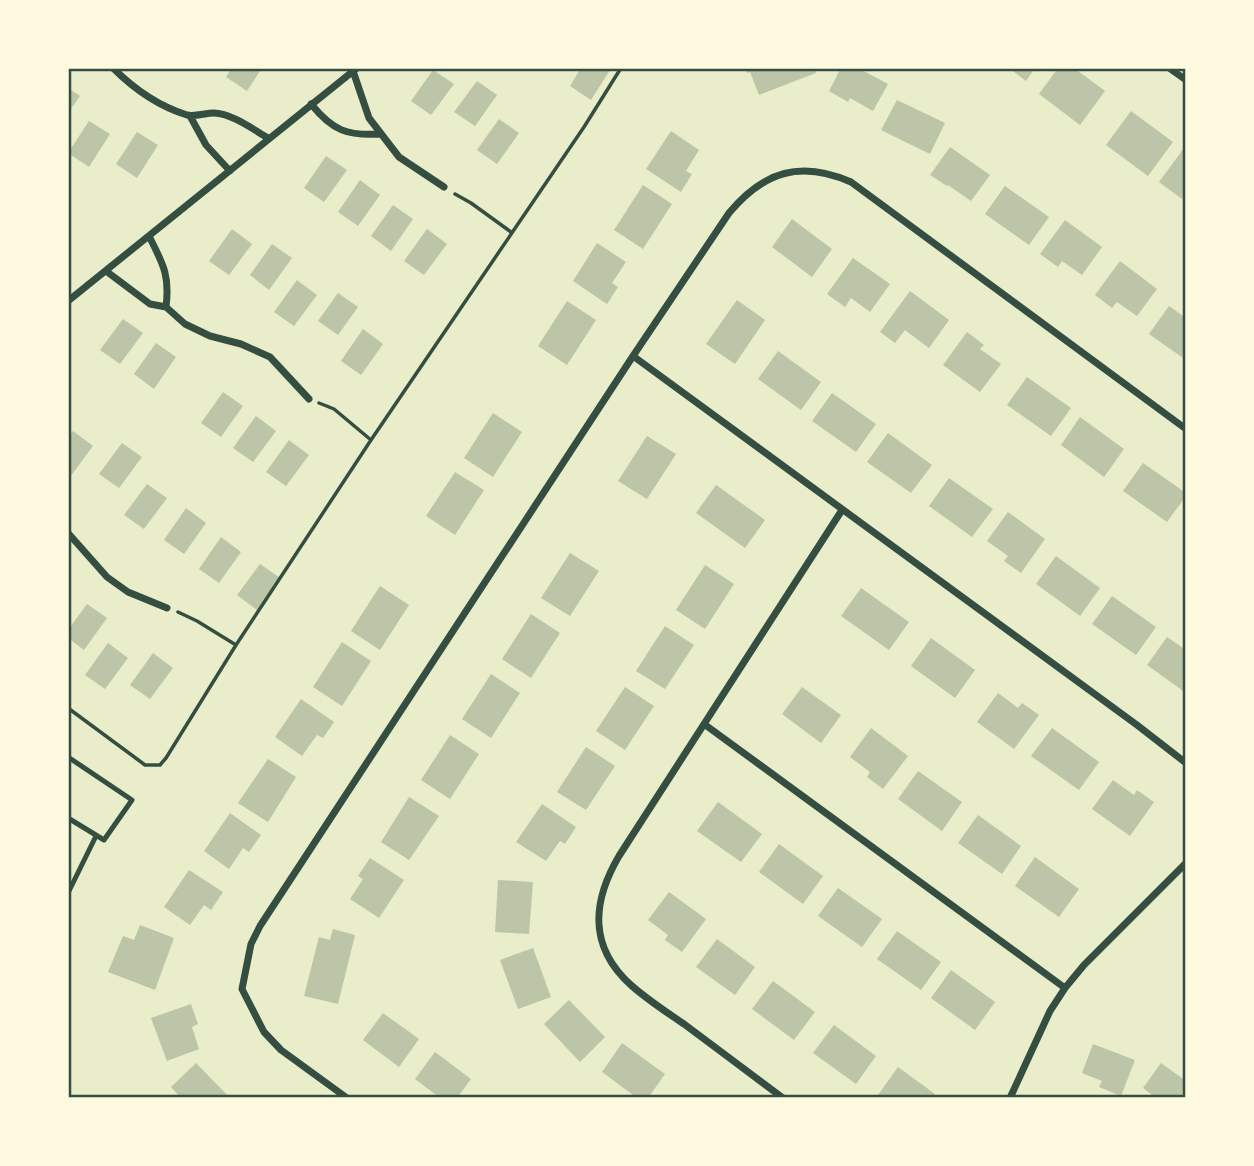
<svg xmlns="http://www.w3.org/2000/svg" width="1254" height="1166" viewBox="0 0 1254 1166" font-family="'Roboto Serif',serif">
	<rect width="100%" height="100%" fill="#e9edc9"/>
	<path fill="#bcc5a7" d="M232 68H262L247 91 226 77Z
		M581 68H607L610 70 591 100 570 86Z
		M745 68H814L816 73 759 95 750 72 747 73Z
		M841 68H858L888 84 873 111 850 98 848 102 829 91Z
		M1009 68H1035L1026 81Z
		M1058 68H1074L1105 91 1080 125 1039 94Z
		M433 70 454 84 431 115 411 101Z
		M477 81 497 95 475 126 454 112Z
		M68 88 80 96 68 113Z
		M897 100 945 123 930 154 881 130Z
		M1131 111 1173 142 1148 176 1106 145Z
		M499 119 519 133 497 164 477 150Z
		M89 121 110 134 89 167 68 153Z
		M671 131 699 150 686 171 692 174 681 192 646 169Z
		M137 132 158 145 137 178 116 164Z
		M950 147 990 175 971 201 948 185 947 186 930 175Z
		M1184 148 1186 149V202L1159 182Z
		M326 156 347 170 324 202 304 188Z
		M360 180 380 195 358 226 338 212Z
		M643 185 672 204 643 249 614 230Z
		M1005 186 1049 217 1029 245 985 214Z
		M393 205 413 219 391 251 371 236Z
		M792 219 832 249 812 277 772 247Z
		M1065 220 1102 247 1082 275 1062 261 1058 267 1040 254Z
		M232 229 252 244 229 275 209 261Z
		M427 229 447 244 424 275 404 261Z
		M597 243 626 262 612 283 618 287 607 304 573 281Z
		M272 244 292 258 269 290 250 275Z
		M853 258 890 284 870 312 851 298 845 307 827 294Z
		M1120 261 1157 289 1137 316 1117 302 1112 308 1095 295Z
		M297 280 317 295 294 326 274 312Z
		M910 291 949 320 929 348 905 330 895 343 880 332Z
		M338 293 358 307 338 335 318 321Z
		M737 300 765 320 735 364 706 344Z
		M567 301 596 320 567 365 538 346Z
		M1169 306 1186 318V360L1149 334Z
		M123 319 143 333 120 364 100 350Z
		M363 329 383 344 361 375 341 361Z
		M967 332 984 345 980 349 1001 364 980 392 943 365Z
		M156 343 176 357 154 389 134 374Z
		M778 351 821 382 801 410 758 379Z
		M1027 377 1071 408 1051 436 1007 405Z
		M223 392 243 406 221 437 201 423Z
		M832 393 876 424 856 452 812 421Z
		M493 413 522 432 493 477 464 458Z
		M256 416 276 431 253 462 233 448Z
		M1080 417 1124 449 1104 477 1061 445Z
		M73 431 93 446 70 477 68 476V437Z
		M888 433 932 465 911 493 867 462Z
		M647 436 676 454 647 499 618 481Z
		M289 440 309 455 286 486 266 472Z
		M122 443 142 457 119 488 99 474Z
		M1143 463 1186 493V496L1167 522 1123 491Z
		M455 472 484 490 455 535 426 516Z
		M949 478 993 509 972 537 929 506Z
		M147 484 167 498 144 529 124 515Z
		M716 485 765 520 745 548 696 513Z
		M186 508 206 523 184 554 164 540Z
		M1008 512 1045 539 1021 573 1004 561 1008 556 987 541Z
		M221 537 241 552 219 583 199 569Z
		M570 553 599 571 570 616 541 598Z
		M1056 556 1100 588 1080 616 1036 584Z
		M260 564 280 578 257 610 237 595Z
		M705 565 734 584 705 629 676 610Z
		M380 586 409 605 380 650 351 631Z
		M861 588 909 622 889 650 841 616Z
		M1112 596 1156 627 1136 655 1092 624Z
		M87 604 107 618 84 650 68 638V630Z
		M531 614 560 633 531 678 502 659Z
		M665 626 694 645 665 689 636 671Z
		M1167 637 1186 650V693L1147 665Z
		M931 638 975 670 955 698 911 666Z
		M342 642 371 661 342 706 313 687Z
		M108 643 128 658 105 689 85 675Z
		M153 653 173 668 150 699 130 685Z
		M491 674 520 693 491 738 462 719Z
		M625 687 654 706 625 750 596 731Z
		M802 687 841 715 821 743 782 714Z
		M998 693 1018 708 1022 703 1039 715 1014 749 977 722Z
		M301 699 334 722 323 738 317 735 302 756 275 737Z
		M871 728 908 756 883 789 867 777 870 772 850 757Z
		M1052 728 1099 762 1079 790 1031 756Z
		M450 735 479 754 450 799 421 780Z
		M586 747 615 766 586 810 557 792Z
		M268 759 296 777 268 822 238 803Z
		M918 771 962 802 942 831 898 799Z
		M1113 780 1134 795 1137 790 1154 802 1130 836 1092 809Z
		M409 797 439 816 409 860 381 842Z
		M718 802 762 834 741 862 697 831Z
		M542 804 576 827 565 844 560 841 546 861 516 842Z
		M230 813 261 835 249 852 243 848 229 869 204 851Z
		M978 815 1021 846 1002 874 958 843Z
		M779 844 823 876 803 904 759 872Z
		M1035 857 1079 889 1059 917 1015 886Z
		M370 858 404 880 379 918 350 899 363 879 358 876Z
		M189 870 223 892 211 910 204 905 190 925 164 907Z
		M498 880 533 882 529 934 495 932Z
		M838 888 882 919 862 947 818 916Z
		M669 892 706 919 682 952 665 940 668 935 648 920Z
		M140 925 174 938 155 990 108 972 123 936 134 940Z
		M333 929 355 935 338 1004 304 996 319 937 330 940Z
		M897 931 941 962 921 990 877 959Z
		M717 939 755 967 735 995 696 967Z
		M533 948 551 997 518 1009 500 960Z
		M951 970 995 1002 975 1030 931 998Z
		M773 981 815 1012 794 1040 752 1009Z
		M569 1000 605 1037 580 1062 544 1024Z
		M191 1004 198 1024 192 1027 199 1049 167 1061 151 1018Z
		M383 1013 419 1039 399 1067 363 1040Z
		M834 1025 876 1056 856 1084 813 1053Z
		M622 1043 665 1074 648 1098H637L602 1072Z
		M1093 1044 1135 1060 1121 1096 1099 1087 1102 1081 1082 1073Z
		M435 1052 471 1079 457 1098H440L415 1079Z
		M196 1063 230 1098H181L171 1087Z
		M1161 1063 1186 1081V1098H1156L1143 1088Z
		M898 1067 935 1094 932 1098H876Z"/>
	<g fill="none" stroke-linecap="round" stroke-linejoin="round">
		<path stroke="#344e41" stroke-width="3.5" d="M455 194 471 203 511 232
			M319 403 334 409 371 440
			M178 612 197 621 236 645 371 440 584 127 621 68
			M68 708 145 765H160L166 758 236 645"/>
		<path stroke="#344e41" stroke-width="5" d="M68 757 132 800 104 840 68 818
			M68 893 96 836"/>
		<path stroke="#344e41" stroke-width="7" d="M113 68C134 89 158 106 187 115 195 117 205 113 214 113 231 113 254 130 268 138
			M1169 68 1186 80
			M353 71 369 118 399 157 444 187
			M311 104C333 131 347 136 381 134
			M190 116 206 145 230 171
			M149 236C163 264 170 275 166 307L185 324 210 336 241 344 270 357 309 399
			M106 271 150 304 166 307
			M68 301 357 68
			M633 356 1137 725 1186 763
			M68 533 107 577 128 592 167 608
			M704 724 1065 988
			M347 1098 281 1050 264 1032 242 989 251 944 260 926 633 356 729 213C764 171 801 160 851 182L1186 429
			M783 1098C750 1073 717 1049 684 1024 666 1012 648 1000 632 986 588 947 592 902 619 856L842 510
			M1010 1098 1050 1011 1065 988 1084 965 1186 863"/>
	</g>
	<rect width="1254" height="1166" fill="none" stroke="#fefae0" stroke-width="140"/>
	<rect x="70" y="70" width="1114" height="1026" fill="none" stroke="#344e41" stroke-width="2.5"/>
</svg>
